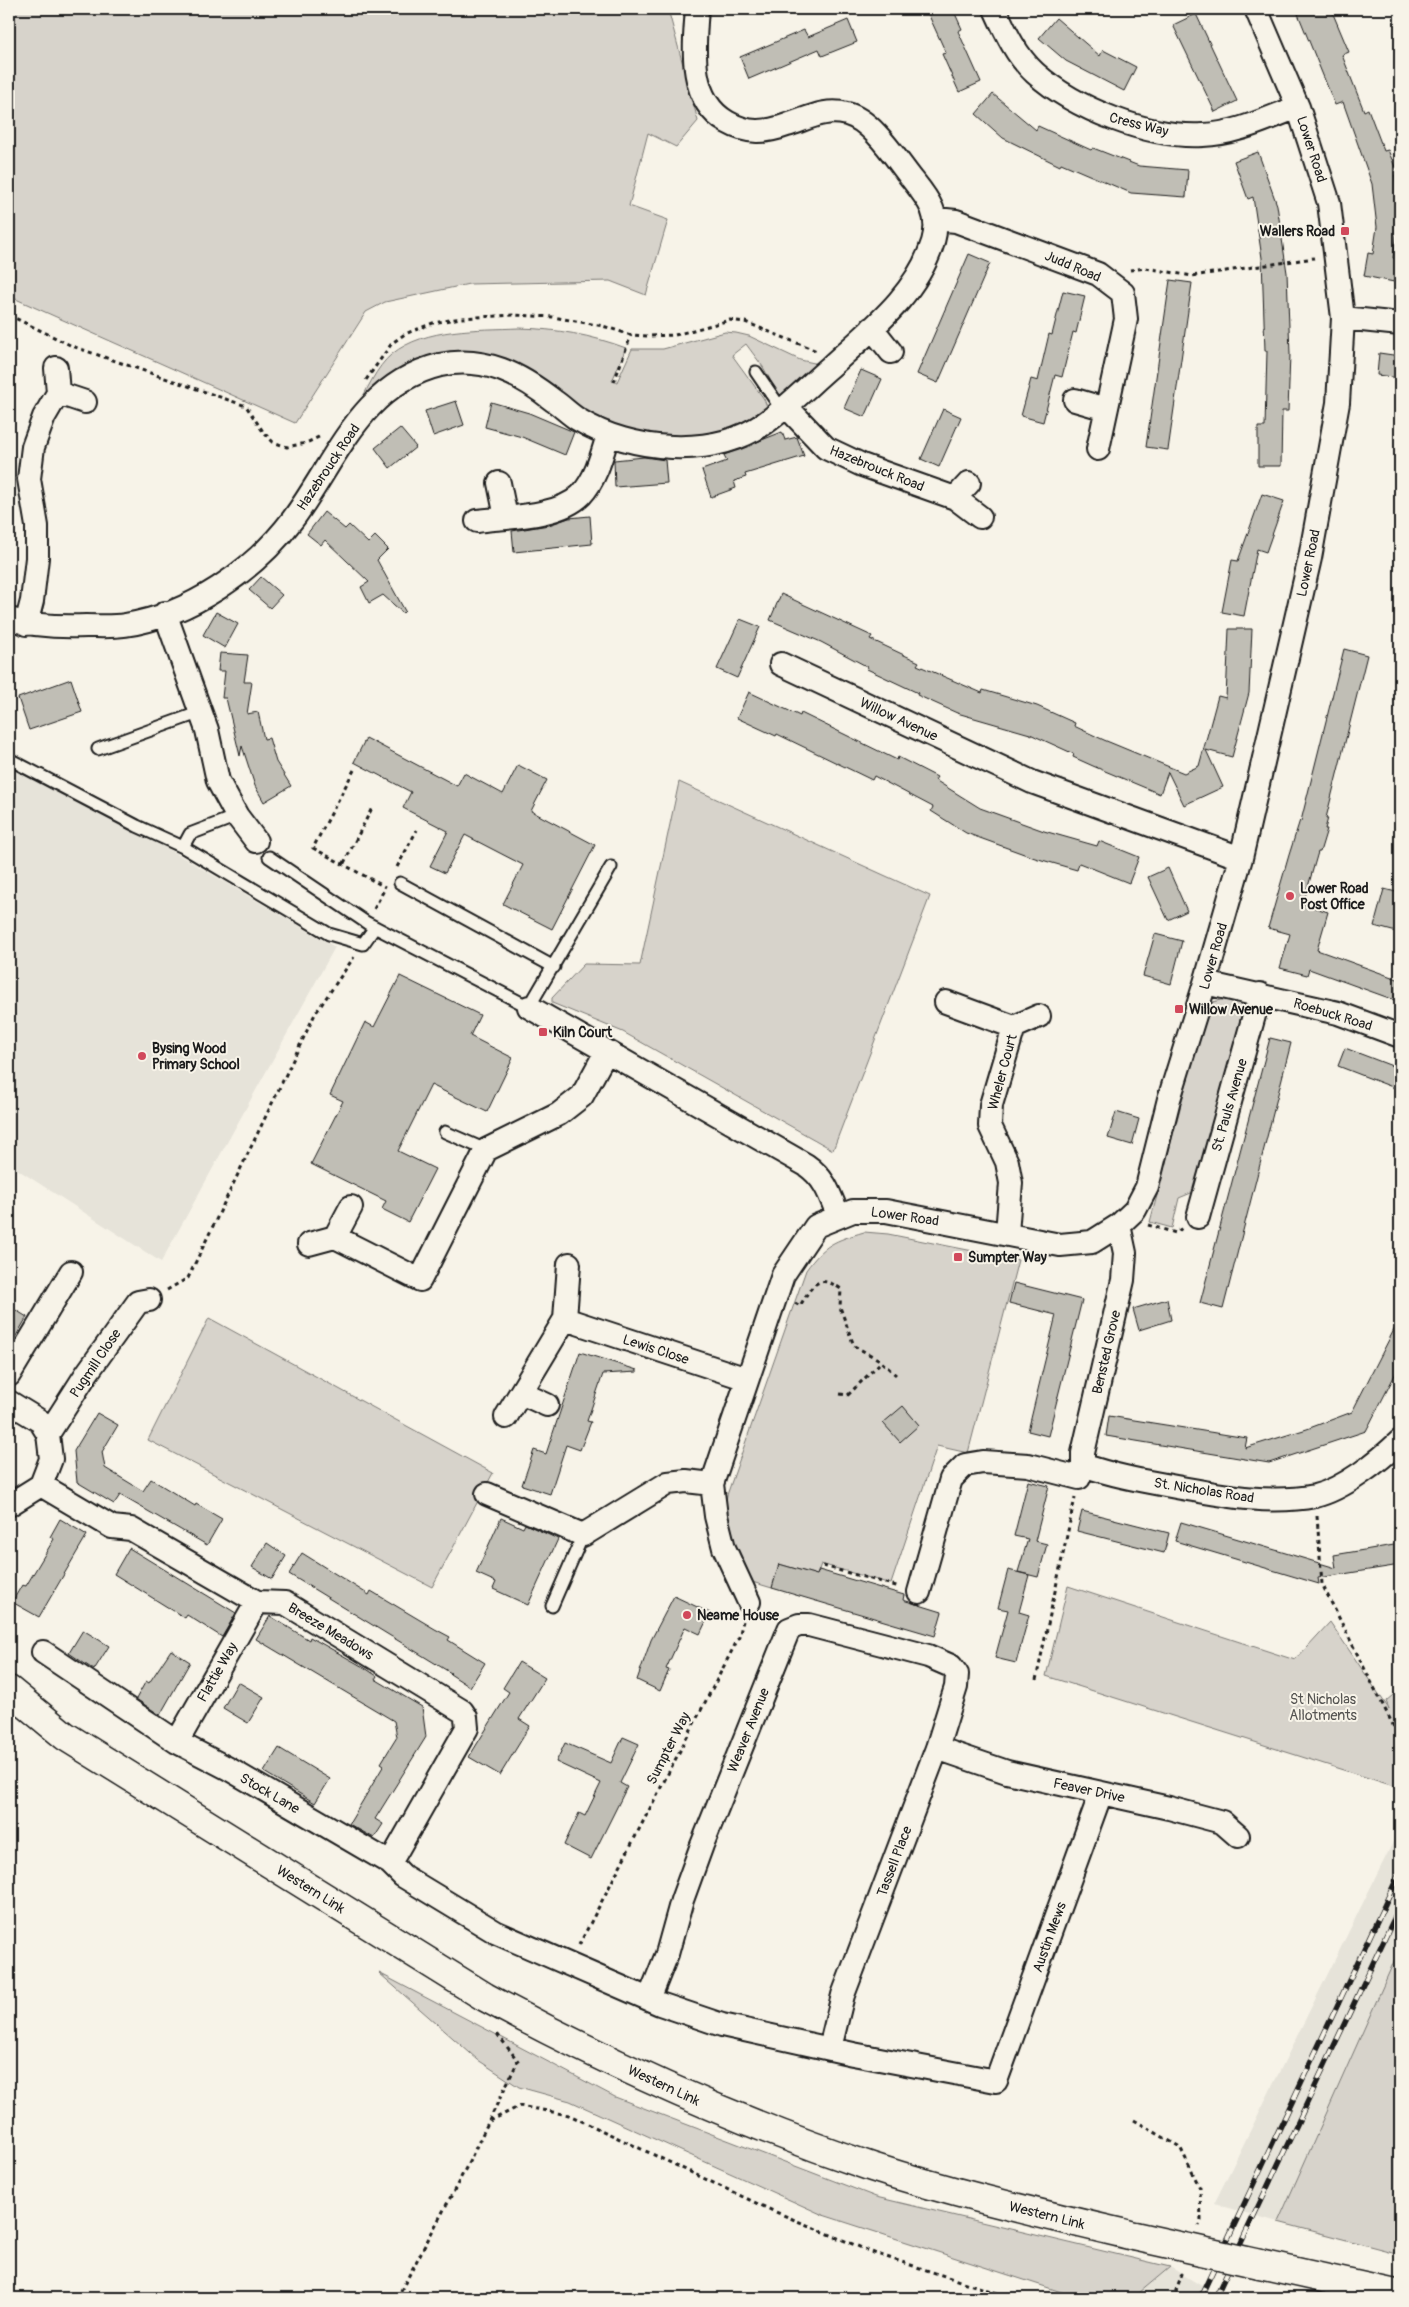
<svg xmlns="http://www.w3.org/2000/svg" width="1409" height="2307" viewBox="0 0 1409 2307" font-family="Pangolin,sans-serif">
	<rect width="100%" height="100%" fill="#f7f3e8"/>
	<filter id="ink" filterUnits="userSpaceOnUse"><feTurbulence type="fractalNoise" baseFrequency=".02" numOctaves="2"/><feDisplacementMap in="SourceGraphic" scale="10" xChannelSelector="R" yChannelSelector="G"/><feConvolveMatrix kernelMatrix="1 2 1 2 8 2 1 2 1" color-interpolation-filters="sRGB"/></filter>
	<g filter="url(#ink)">
		<path fill="#e6e3d9" d="M9 755 335 947 161 1262 9 1164Z
			M1400 1828V1948L1278 2222 1214 2204Z
			M1170 2267 1222 2298H1133Z"/>
		<path fill="#d7d3cb" stroke="#7a7874" d="M9 9H668L698 121 676 147 648 133 629 206 668 220 646 295 610 281 469 284 385 302 366 312 295 423 9 296Z
			M519 328C557 329 591 335 626 348L612 381 617 382 632 349H663L725 332 736 333 749 336 800 360 819 364 785 396 778 394 763 367 746 344 732 355 764 399 768 409 730 432 671 439 619 430 568 401 531 371 477 355 356 410C366 392 376 367 392 354 426 327 478 330 519 328Z
			M679 782 930 896 833 1150 623 1032 552 1003V998L584 964 640 965Z
			M1228 998 1239 1002 1245 1012 1196 1191 1179 1198 1172 1228 1150 1222 1206 1010 1213 1002Z
			M864 1232 888 1234 1018 1260 968 1453 937 1446 891 1584 821 1564 817 1575 779 1564 772 1588 752 1582 743 1563 735 1553 725 1506 727 1495 806 1270C825 1244 834 1241 864 1232Z
			M209 1318 493 1473 432 1587 148 1440Z
			M1068 1586 1295 1660 1330 1622 1389 1709 1386 1701 1400 1689V1788L1046 1676Z
			M1400 1948V2254L1278 2222Z
			M379 1973 615 2097 876 2197 1170 2267 1133 2298H1080L823 2215 570 2101 519 2087 478 2060Z"/>
		<path fill="#c0beb5" stroke="#1c1c1c" d="M926 9H953L962 29 958 31 981 82 959 92 942 54 946 53Z
			M1296 9H1331L1349 52 1342 55 1364 111 1368 109 1384 151 1388 150 1398 174 1395 175 1400 211 1393 258 1398 259 1394 282 1364 276 1368 253 1373 254 1377 227 1372 184 1343 102 1335 105Z
			M1196 14 1237 101 1215 112 1173 25Z
			M1056 18 1100 56 1103 50 1136 67 1124 91 1066 61 1039 38Z
			M848 20 857 42 822 56 819 49 749 79 740 57 804 30 808 37Z
			M993 94 1036 130 1038 126 1091 150 1093 148 1139 166 1188 170 1186 197 1131 193 1061 163 1060 166 1003 138 976 114Z
			M1258 152 1277 205 1287 273 1290 354 1288 411H1282L1281 466H1258V427H1265L1267 351H1265L1262 258 1253 197 1248 199 1234 161Z
			M969 254 990 263 938 383 917 374Z
			M1170 280 1192 283 1168 450 1146 447Z
			M1063 291 1085 296 1076 333 1073 332 1062 377 1055 375 1043 422 1021 416 1031 379 1038 381 1049 334 1052 335Z
			M1379 353 1400 356V378L1377 375Z
			M861 370 882 379 865 417 844 408Z
			M456 401 464 425 433 436 425 411Z
			M491 402 529 413 574 432 565 455 522 437 485 427Z
			M943 409 961 417 939 467 921 459Z
			M400 428 416 447 390 468 375 448Z
			M782 432 785 440 797 437 804 456 745 474 746 477 734 481 736 488 711 497 702 470 727 461 724 455Z
			M644 457 665 460 667 483 615 487 614 460Z
			M1262 494 1284 501 1266 552 1257 549 1244 616 1222 612 1232 560 1238 561Z
			M324 512 345 529 349 525 368 543 375 536 388 549 377 560 405 611 403 613 383 595 369 603 361 587 369 582 325 540 321 545 307 534Z
			M590 516 592 544 514 552 512 531 549 525 569 518Z
			M261 577 282 595 270 608 249 590Z
			M781 594 872 636 870 639 919 662 917 665 982 693 983 690 1037 706 1075 723 1074 726 1104 740 1184 773 1199 766 1218 696 1226 698 1229 629H1252L1249 693 1232 757 1206 750 1223 787 1184 805 1168 772 1160 794 1093 766 1073 757 1074 754 1030 734 957 713 917 695 918 693 867 669 868 667 821 642 770 620Z
			M216 612 238 624 225 648 203 635Z
			M740 619 760 627 737 678 717 669Z
			M1344 649 1367 655 1326 818H1328L1325 829H1327L1320 852H1318L1303 904 1328 912 1317 950 1400 980V1002L1309 969 1307 975 1280 968 1290 934 1268 928 1289 855 1300 820 1301 821Z
			M220 653 248 655 244 682H252L247 714 258 712 264 739 269 738 276 762 291 786 264 802 255 786 242 746 240 756 226 698H222L225 671H218Z
			M71 679 82 712 29 730 18 698Z
			M749 692 800 716 801 713 897 760 898 757 937 777 935 780 980 808 1044 831 1097 846 1099 841 1139 857 1129 883 1079 863 1077 870 1035 858 966 833 931 811 933 807 874 776 872 780 777 734 776 736 737 718Z
			M366 738 457 786 464 773 503 794 518 765 547 780 531 811 595 845 552 929 503 904 523 865 465 835 445 873 430 866 448 831 403 808 411 792 354 762Z
			M1168 868 1187 911 1168 920 1148 877Z
			M1384 889 1400 893V933L1374 926Z
			M1155 934 1182 941 1171 984 1143 976Z
			M400 976 480 1015 470 1036 513 1058 487 1112 431 1085 398 1151 435 1169 408 1222 382 1209 386 1201 311 1164 343 1101 330 1095 365 1022 374 1027Z
			M1270 1038 1291 1043 1223 1309 1200 1303Z
			M1345 1048 1400 1069V1090L1338 1066Z
			M1116 1112 1139 1119 1132 1145 1108 1138Z
			M1014 1283 1082 1300 1048 1436 1028 1431 1056 1315 1009 1303Z
			M1167 1299 1171 1320 1139 1330 1133 1309Z
			M9 1306 27 1317 9 1348Z
			M1400 1318V1365L1366 1431 1269 1463 1106 1436 1109 1416 1247 1438 1245 1448 1307 1429 1352 1412Z
			M580 1352 637 1370V1372L603 1374 587 1421 591 1422 580 1450 566 1445 550 1494 522 1485 534 1450 546 1454Z
			M903 1406 919 1425 900 1442 883 1423Z
			M97 1413 118 1425 102 1452 105 1468 143 1491 151 1479 195 1506 196 1504 222 1519 207 1545 120 1495 114 1504 77 1482 74 1451Z
			M1028 1481 1049 1486 1035 1541 1047 1544 1038 1577 1018 1572 1028 1539 1014 1536Z
			M1082 1511 1169 1533 1164 1553 1077 1531Z
			M501 1518 523 1528 525 1524 558 1539 528 1605 493 1589 496 1582 476 1573Z
			M60 1519 87 1535 39 1617 12 1602 22 1585 26 1586 54 1539 50 1537Z
			M1181 1522 1336 1568 1334 1555 1400 1544V1565L1318 1578 1319 1584 1175 1541Z
			M267 1543 286 1556 272 1579 252 1567Z
			M129 1548 236 1613 222 1637 187 1615 185 1618 114 1574Z
			M302 1553 369 1595 371 1591 435 1629 450 1637 448 1640 485 1663 470 1687 450 1674 451 1673 289 1574Z
			M779 1564 817 1575 819 1570 904 1595 903 1600 942 1612 935 1636 772 1588Z
			M1008 1570 1029 1575 1019 1612 1029 1615 1016 1663 995 1658 1008 1610 998 1608Z
			M674 1596 710 1613 700 1634 685 1627 666 1669 669 1670 660 1691 637 1680 651 1640Z
			M270 1616 309 1640 310 1637 365 1668 377 1676 375 1679 422 1707 426 1737 375 1819 383 1824 374 1838 349 1824 384 1765 381 1763 397 1737 394 1721 256 1639Z
			M83 1630 109 1646 94 1670 69 1653Z
			M171 1650 190 1662 160 1715 136 1699 146 1681 149 1683Z
			M519 1662 545 1678 519 1719 530 1726 500 1775 469 1757 509 1692 503 1688Z
			M238 1682 264 1697 248 1723 223 1708Z
			M623 1737 639 1744 620 1783 627 1787 591 1859 564 1845 579 1813 585 1816 601 1783 556 1762 565 1743 611 1763Z
			M279 1748 330 1779 315 1803 264 1772Z"/>
		<g fill="none" stroke-linecap="round" stroke-linejoin="round">
			<defs>
				<path id="lane" d="M756 372 782 410
					M98 749 201 712
					M9 759 137 826 183 847 329 934 363 944 375 927
					M183 847 190 834 237 816
					M269 857 367 923 529 1007 611 867
					M400 883 554 967
					M445 1132 486 1150
					M552 1606 583 1535"/>
				<path id="street" d="M995 9C1005 31 1016 56 1035 73 1075 109 1149 138 1203 135 1236 134 1268 118 1298 107
					M936 219 956 221 1098 274 1123 293 1126 319 1098 449
					M1343 318 1400 324
					M872 328 891 352
					M58 393 85 402
					M1075 400 1106 409
					M786 406 826 448 862 465 955 498 980 517
					M499 483 506 517
					M955 498 969 483
					M477 521C507 517 559 517 581 495 596 479 602 455 608 435
					M165 613 207 730 218 781 237 816 256 841
					M9 619C34 626 60 627 86 626 99 626 112 627 125 625 190 615 254 571 293 519 336 461 361 384 440 365 484 355 521 375 554 401 563 407 570 415 579 420 631 452 713 459 765 423 788 407 809 385 830 367 869 331 917 295 933 242 941 214 928 199 912 179 896 159 872 120 847 114 825 108 807 119 787 125 765 133 748 134 727 122 688 100 694 47 697 9
					M26 624 32 601 37 558V526L29 479 33 447 44 417 58 393 56 368
					M781 664 1032 782 1241 858
					M1205 983 1338 1013 1400 1036
					M946 1002 1014 1027 991 1105 990 1126 1007 1162 1011 1183 1007 1233
					M529 1007 806 1165C825 1178 830 1195 838 1215
					M1014 1027 1039 1016
					M1198 1217 1260 994
					M335 1237 420 1280 486 1150 559 1114 582 1096 606 1052
					M309 1244 335 1237 351 1207
					M565 1319 747 1379
					M9 1375 71 1272
					M521 1393 547 1405
					M9 1402 40 1421 48 1434 51 1459 41 1485 9 1505
					M506 1417 565 1319 569 1264
					M48 1434 87 1373 138 1302 149 1300
					M1083 1465C1114 1476 1144 1481 1176 1487 1221 1495 1269 1505 1315 1496 1344 1489 1379 1461 1400 1441
					M41 1485 112 1527 131 1529 257 1602 285 1603 462 1711 466 1717 467 1728 390 1863
					M487 1494 583 1535 668 1483 686 1481 712 1484
					M919 1592 951 1479 965 1465 983 1462 1028 1465 1079 1478 1083 1465V1453L1123 1280 1125 1253 1119 1225
					M749 1602 724 1548 716 1516 712 1484 783 1275 816 1226 853 1211H886L1060 1245 1092 1242 1119 1225 1135 1210 1147 1187 1169 1099 1205 983 1241 858 1310 558 1338 403 1343 318 1329 203 1298 107 1256 9
					M43 1652 177 1742 229 1769 390 1863 403 1876 497 1933 660 2004 722 2025 853 2054 996 2081 1101 1793
					M177 1742 257 1602
					M937 1748 1007 1772 1169 1808 1222 1822 1238 1836
					M649 1999 667 1954 682 1900 702 1845 789 1629 799 1625H809L928 1656 951 1666 957 1674 956 1687 937 1748 843 1995 830 2048"/>
				<path id="secondary" d="M9 1690 65 1736 485 1997C609 2064 738 2122 872 2167 958 2195 1046 2215 1134 2236
					M1260 2264 1400 2295"/>
			</defs>
			<use href="#lane" stroke="#1c1c1c" stroke-width="15"/>
			<use href="#street" stroke="#1c1c1c" stroke-width="26"/>
			<use href="#secondary" stroke="#1c1c1c" stroke-width="31"/>
			<path stroke="#1c1c1c" stroke-width="3" stroke-dasharray="4 4" stroke-linecap="butt" d="M1130 270 1146 268 1192 276 1314 258
				M9 315 72 346 246 406 264 433 273 442 287 447 306 443 321 436
				M366 380 392 343 405 334 433 323 461 318 514 315 553 317 603 326 631 335 649 336 675 335 730 320 745 322 817 351
				M614 382 631 335
				M354 770 313 848 385 887
				M344 863 373 806
				M397 867 417 830
				M374 909 385 888
				M1148 1225 1176 1233 1182 1228
				M167 1290 188 1278 315 1014 354 957
				M795 1303 800 1306C812 1285 818 1273 841 1289L840 1307 854 1346 878 1359 896 1375
				M840 1394 848 1395 881 1362
				M1317 1516 1322 1584 1400 1739
				M823 1566 900 1587
				M1036 1680 1075 1498
				M579 1945 739 1637 743 1621
				M1134 2120 1180 2147 1200 2188 1201 2221 1199 2226
				M490 2121 520 2106 569 2115 771 2210 874 2253 1012 2298
				M397 2298 467 2166 518 2061 498 2035 500 2031
				M1171 2298 1174 2296 1183 2271"/>
			<use href="#lane" stroke="#f7f3e8" stroke-width="11"/>
			<use href="#street" stroke="#f7f3e8" stroke-width="22"/>
			<use href="#secondary" stroke="#f7f3e8" stroke-width="28"/>
			<defs>
				<path id="rail" d="M1200 2298 1400 1872
					M1215 2298 1400 1906"/>
			</defs>
			<use href="#rail" stroke="#1c1c1c" stroke-width="5.5"/>
			<use href="#rail" stroke="#f7f3e8" stroke-width="4" stroke-dasharray="11" stroke-linecap="butt"/>
			<defs>
				<path id="secondary-bridge" d="M1134 2236 1260 2264"/>
			</defs>
			<use href="#secondary-bridge" stroke="#1c1c1c" stroke-width="31" stroke-linecap="butt"/>
			<use href="#secondary-bridge" stroke="#f7f3e8" stroke-width="28"/>
		</g>
	</g>
	<g fill="#d1495b" stroke="#f7f3e8" stroke-width="2">
		<rect x="1340" y="226" width="10" height="10" rx="2.5"/>
		<circle cx="1290" cy="896" r="5"/>
		<rect x="1174" y="1004" width="10" height="10" rx="2.5"/>
		<rect x="538" y="1027" width="10" height="10" rx="2.5"/>
		<circle cx="142" cy="1056" r="5"/>
		<rect x="953" y="1252" width="10" height="10" rx="2.5"/>
		<circle cx="687" cy="1615" r="5"/>
	</g>
	<g text-anchor="middle" stroke-width="4" stroke-linejoin="round" paint-order="stroke">
		<g font-size="14" fill="#1c1c1c" stroke="#f7f3e8">
			<text transform="translate(1139 124) rotate(14)" y="5">Cress Way</text>
			<text transform="translate(1312 149) rotate(72)" y="5">Lower Road</text>
			<text transform="translate(1073 266) rotate(23)" y="5">Judd Road</text>
			<text transform="translate(328 467) rotate(-56)" y="5">Hazebrouck Road</text>
			<text transform="translate(877 468) rotate(22)" y="5">Hazebrouck Road</text>
			<text transform="translate(1308 563) rotate(-78)" y="5">Lower Road</text>
			<text transform="translate(899 719) rotate(25)" y="5">Willow Avenue</text>
			<text transform="translate(1213 956) rotate(-74)" y="5">Lower Road</text>
			<text transform="translate(1333 1014) rotate(17)" y="5">Roebuck Road</text>
			<text transform="translate(1002 1072) rotate(-75)" y="5">Wheler Court</text>
			<text transform="translate(1229 1105) rotate(-74)" y="5">St. Pauls Avenue</text>
			<text transform="translate(905 1216) rotate(8)" y="5">Lower Road</text>
			<text transform="translate(656 1349) rotate(18)" y="5">Lewis Close</text>
			<text transform="translate(1106 1352) rotate(-77)" y="5">Bensted Grove</text>
			<text transform="translate(95 1363) rotate(-56)" y="5">Pugmill Close</text>
			<text transform="translate(1204 1490) rotate(9)" y="5">St. Nicholas Road</text>
			<text transform="translate(331 1631) rotate(31)" y="5">Breeze Meadows</text>
			<text transform="translate(217 1672) rotate(-60)" y="5">Flattie Way</text>
			<text transform="translate(748 1730) rotate(-68)" y="5">Weaver Avenue</text>
			<text transform="translate(668 1748) rotate(-63)" y="5">Sumpter Way</text>
			<text transform="translate(1089 1790) rotate(12)" y="5">Feaver Drive</text>
			<text transform="translate(270 1793) rotate(30)" y="5">Stock Lane</text>
			<text transform="translate(894 1861) rotate(-69)" y="5">Tassell Place</text>
			<text transform="translate(311 1889) rotate(32)" y="5">Western Link</text>
			<text transform="translate(1049 1937) rotate(-70)" y="5">Austin Mews</text>
			<text transform="translate(664 2085) rotate(25)" y="5">Western Link</text>
			<text transform="translate(1047 2215) rotate(14)" y="5">Western Link</text>
		</g>
		<g font-size="14" font-weight="bold" fill="#1c1c1c" stroke="#f7f3e8" text-anchor="start">
			<text x="1335" y="236" text-anchor="end">Wallers Road</text>
			<text x="1300" y="893">Lower Road<tspan x="1300" dy="16">Post Office</tspan></text>
			<text x="1189" y="1014">Willow Avenue</text>
			<text x="553" y="1037">Kiln Court</text>
			<text x="152" y="1053">Bysing Wood<tspan x="152" dy="16">Primary School</tspan></text>
			<text x="968" y="1262">Sumpter Way</text>
			<text x="697" y="1620">Neame House</text>
		</g>
		<g font-size="14" fill="#545351" stroke="#f7f3e8">
			<text x="1323" y="1704">St Nicholas<tspan x="1323" dy="16">Allotments</tspan></text>
		</g>
	</g>
	<rect width="1409" height="2307" fill="none" stroke="#f7f3e8" stroke-width="30"/>
	<rect x="15" y="15" width="1379" height="2277" fill="none" stroke="#1c1c1c" stroke-width="2" filter="url(#ink)"/>
</svg>
